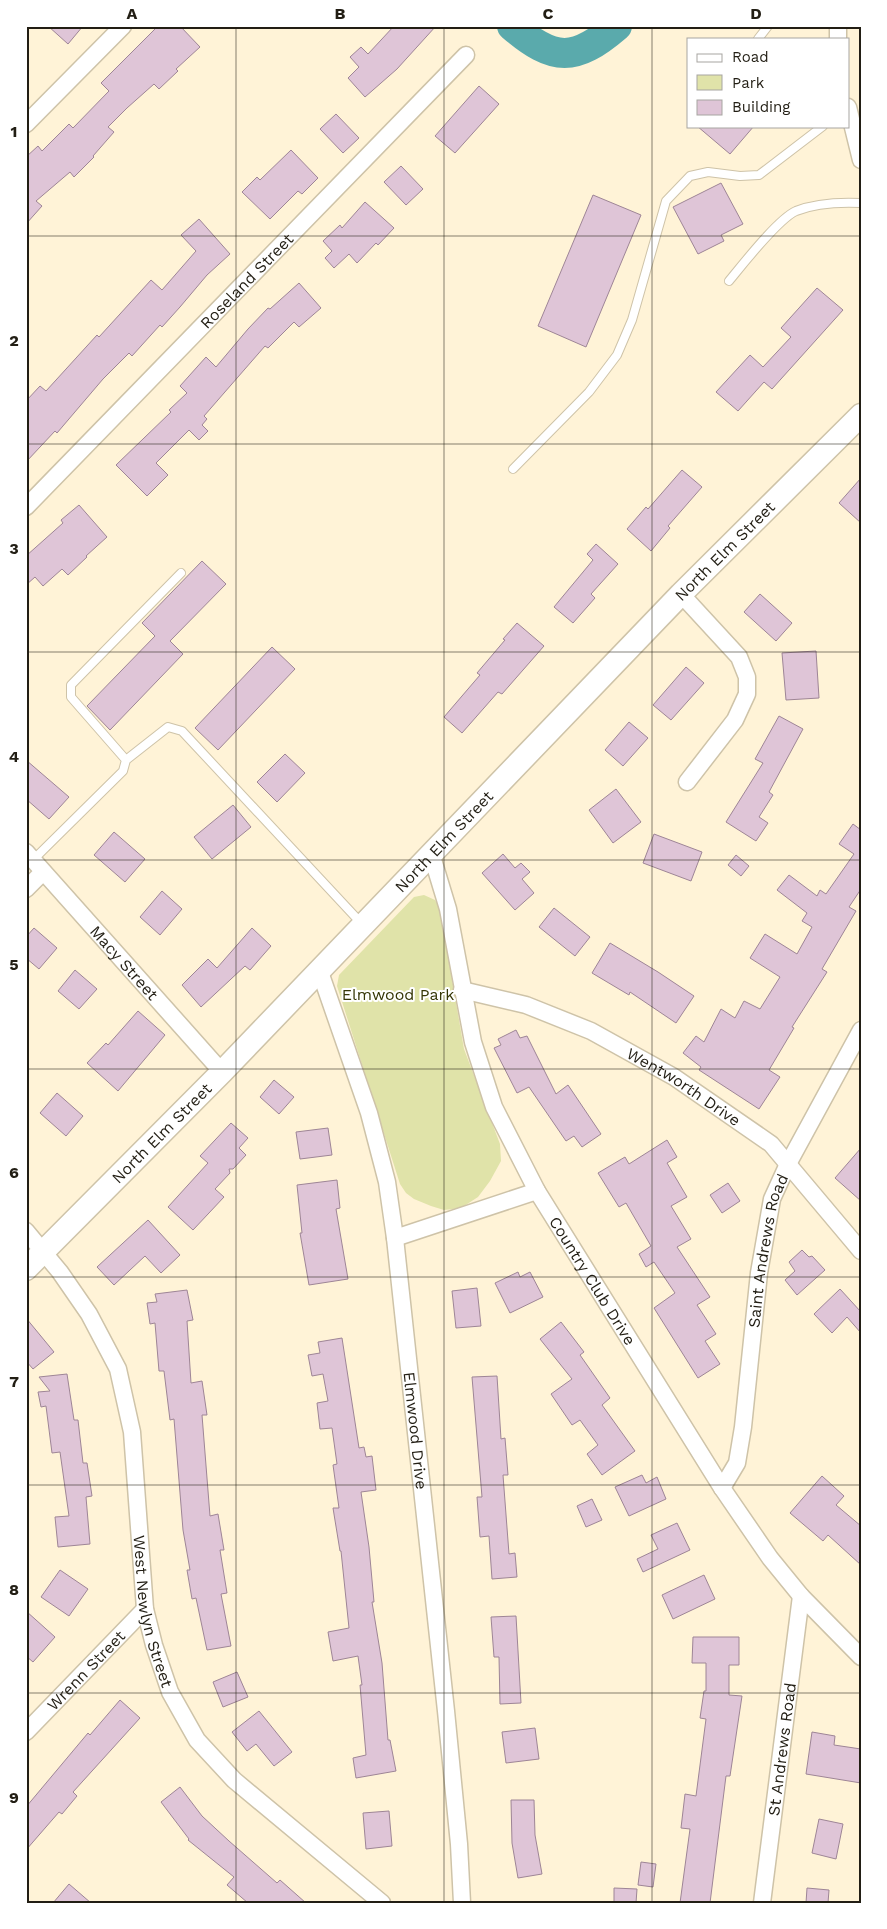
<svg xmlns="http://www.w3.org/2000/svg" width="887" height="1929" viewBox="0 0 887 1929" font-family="'Work Sans',sans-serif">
	<rect width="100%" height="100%" fill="#fff3d7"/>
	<path fill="#e0e3a9" d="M424 895 435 900 440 909 464 1049 500 1144 501 1161 490 1181 478 1197 461 1208 444 1210 431 1206 414 1199 406 1193 400 1184 337 986 339 975 414 897Z"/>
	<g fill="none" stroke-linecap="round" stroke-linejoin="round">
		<path stroke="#5aaaac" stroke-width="30" d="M512 26C554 62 575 62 617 26"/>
	</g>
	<path fill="#dfc5d7" stroke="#9e8596" d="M48 26H83L68 44Z
		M158 26H180L200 47 176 69 178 71 159 89 154 84 127 108 108 127 114 132 93 156 94 157 74 177 70 172 36 201 42 206 26 224V157L38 146 42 151 69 124 73 128 109 91 101 83Z
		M394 26H436L397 69 365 97 348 78 359 67 350 57 361 47 368 54Z
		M479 86 499 104 455 153 435 136Z
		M336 114 359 138 343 153 320 129Z
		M697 126H754L730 154Z
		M291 150 318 178 302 194 298 191 270 219 242 192 257 177 260 180Z
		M401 166 423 189 406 205 384 182Z
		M721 183 743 224 721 235 724 241 698 254 673 207Z
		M593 195 641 215 586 347 538 326Z
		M365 202 394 228 378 245 376 243 357 263 349 254 334 268 325 258 332 251 323 241 340 225 342 228Z
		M199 219 230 254 207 275 180 307 162 327 160 325 132 356 129 353 103 379 57 433 55 431 26 462V401L40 386 46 391 97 335 99 337 151 280 162 290 196 251 181 235Z
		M299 283 321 308 299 327 294 322 268 348 265 346 204 416 207 419 202 425 208 431 199 440 189 430 156 463 168 475 147 496 116 465 171 412 169 410 187 393 180 386 206 357 216 367 248 329 268 308 270 309Z
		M817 288 843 310 772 389 764 382 738 411 716 392 750 355 763 367 791 337 781 328Z
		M682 470 702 487 668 526 670 528 651 551 627 529 646 507 648 509Z
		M861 478V523L839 503Z
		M79 505 107 537 86 556 87 557 68 575 62 569 43 586 35 577 26 585V556L63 523 61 520Z
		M596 544 618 564 591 594 595 598 573 623 554 607 593 560 587 554Z
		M202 561 226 584 170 641 183 654 110 730 87 706 155 636 142 623Z
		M760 594 792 623 776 641 744 612Z
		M517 623 544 646 502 694 498 692 462 733 444 717 480 675 477 673 505 640 503 639Z
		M272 647 295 669 218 750 195 728Z
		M816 651 819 698 786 700 782 653Z
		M686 667 704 683 671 720 653 705Z
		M779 716 803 729 769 792 773 795 759 817 768 823 756 841 726 822 763 763 755 759Z
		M629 722 648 738 623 766 605 750Z
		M285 754 305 773 277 802 257 782Z
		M26 760 69 797 49 819 26 799Z
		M616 789 641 822 613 843 589 810Z
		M233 805 251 827 212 859 194 837Z
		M853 824 861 830V889L849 907 856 911 822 969 827 972 792 1027 794 1028 769 1070 780 1077 759 1109 699 1070 701 1067 683 1053 696 1036 704 1042 721 1009 735 1018 744 1001 760 1009 780 977 750 958 765 934 797 954 812 927 802 921 807 913 777 890 789 875 817 896 820 890 826 894 854 854 839 844Z
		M114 832 145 859 125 882 94 855Z
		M654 834 702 852 691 881 643 863Z
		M503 854 515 868 521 863 530 872 522 879 534 893 515 910 482 873Z
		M736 855 749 866 741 876 728 865Z
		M162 891 182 909 160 935 140 917Z
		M554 908 590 937 575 956 539 927Z
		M34 928 57 948 39 969 26 958V937Z
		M252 928 271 946 250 970 245 966 201 1007 182 985 208 959 217 968Z
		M610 943 658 972 694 996 676 1023 630 992 629 995 592 973Z
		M75 970 97 989 79 1009 58 991Z
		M138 1011 165 1035 118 1091 87 1063 106 1043 108 1045Z
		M516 1030 520 1038 527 1036 556 1094 568 1085 601 1134 582 1147 574 1136 566 1141 529 1087 517 1093 494 1048 501 1045 498 1039Z
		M274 1080 294 1097 279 1114 260 1097Z
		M57 1093 83 1116 66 1136 40 1113Z
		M231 1123 248 1138 239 1148 246 1155 233 1169H229L230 1173 215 1189 224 1197 193 1230 168 1207 208 1163 200 1156Z
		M328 1128 332 1155 300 1159 296 1132Z
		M667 1140 677 1157 667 1163 687 1197 671 1206 691 1239 677 1247 710 1297 697 1305 716 1334 705 1341 720 1364 698 1378 654 1308 675 1293 654 1262 646 1267 639 1254 651 1246 626 1203 619 1207 598 1173 625 1157 629 1164Z
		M861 1148V1201L835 1178Z
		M337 1180 340 1208 336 1209 348 1279 309 1285 300 1233H302L297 1185Z
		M728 1183 740 1201 722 1213 710 1195Z
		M148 1220 180 1255 161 1273 145 1256 114 1285 97 1267Z
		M802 1250 809 1257 812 1256 825 1270 797 1295 785 1280 795 1271 789 1262Z
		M518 1272 520 1277 530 1272 543 1297 510 1313 495 1283Z
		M477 1288 481 1326 456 1328 452 1291Z
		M840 1289 861 1312V1333L847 1317 832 1333 814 1314Z
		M187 1290 193 1320 187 1321 191 1383 202 1381 207 1415H202L210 1516 218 1514 224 1550H220L227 1593 221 1594 231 1646 207 1650 196 1598 192 1599 187 1570H190L183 1530 174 1419 170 1420 164 1371H159L155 1323 150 1324 147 1303 157 1302 155 1294Z
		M26 1318 54 1352 33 1369 26 1361Z
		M561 1322 584 1352 580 1355 610 1398 602 1405 635 1451 602 1475 587 1454 598 1445 580 1420 572 1425 551 1394 572 1379 540 1339Z
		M342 1338 359 1448 364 1447 366 1457 372 1456 376 1490 361 1492 369 1547 374 1602H372L382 1663 388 1740H390L396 1771 356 1778 353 1758 366 1755 360 1685H362L358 1656 333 1661 328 1632 349 1628 341 1551H340L333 1508H339L333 1465 337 1464 332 1428 320 1429 317 1403 328 1401 323 1374 312 1376 308 1355 320 1353 318 1342Z
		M67 1374 74 1420H78L83 1463H87L92 1496 86 1497 90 1544 58 1547 55 1517 69 1516 60 1452 52 1453 46 1406 41 1407 38 1392 50 1391 39 1377Z
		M497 1376 501 1439 505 1438 508 1475H503L509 1554 515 1553 517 1577 492 1579 489 1536 480 1537 477 1497H482L472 1377Z
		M642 1475 646 1483 657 1477 666 1499 629 1516 615 1487Z
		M822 1476 844 1496 836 1505 861 1526V1565L828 1535 823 1541 790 1513Z
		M592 1499 602 1520 586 1527 577 1506Z
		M677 1523 690 1550 643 1572 637 1559 658 1549 651 1535Z
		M60 1570 88 1589 69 1616 41 1597Z
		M704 1575 715 1599 673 1619 662 1595Z
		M26 1611 55 1637 33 1662 26 1656Z
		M516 1616 521 1703 500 1704 499 1657H494L491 1617Z
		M693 1637H739V1665H729V1695L742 1696 730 1776H726L710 1903H680L690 1829 681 1828 685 1794 696 1796 706 1719 700 1718 704 1691H706V1663H692Z
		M237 1672 248 1697 223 1707 213 1682Z
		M120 1700 140 1718 73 1792 77 1796 62 1814 59 1812 26 1850V1807L88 1733 90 1735Z
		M259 1711 292 1752 274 1766 256 1744 247 1751 232 1732Z
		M535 1728 539 1759 506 1763 502 1732Z
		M812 1732 835 1736 834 1745 861 1749V1783L806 1774Z
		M180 1787 202 1816 229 1841 277 1883 280 1880 306 1903H248L227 1885 234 1877 188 1840 189 1839 161 1802Z
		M511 1800H534L535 1835 542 1874 518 1878 512 1843Z
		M389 1811 392 1846 366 1849 363 1813Z
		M819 1819 843 1824 836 1859 812 1853Z
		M641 1862 656 1864 653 1887 638 1885Z
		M69 1884 91 1903H53Z
		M614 1888 637 1889 636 1903H614Z
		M807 1888 829 1890 828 1903H806Z"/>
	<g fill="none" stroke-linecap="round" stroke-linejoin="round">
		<defs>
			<path id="lane" d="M758 39 768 26
				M729 281C743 264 778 219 796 211 816 203 839 202 861 203
				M513 469 589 392 617 355 632 320 666 201 690 176 708 172 740 176 759 175 823 126
				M126 760 168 727 182 731 362 924
				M33 860 123 771 126 760 71 697V685L181 573"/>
			<g id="street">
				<path d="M838 39V26"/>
				<path d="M848 107 861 160"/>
				<path d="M26 124 123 26"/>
				<path id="s1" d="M26 507 466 55"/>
				<path d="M681 594 739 657 747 677V694L735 720 687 782"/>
				<path id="s2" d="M26 852 222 1072"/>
				<path id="s3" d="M431 853 448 909 473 1042 494 1107 537 1191 722 1488 770 1558 801 1596 861 1657"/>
				<path d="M26 889 43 872"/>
				<path id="s4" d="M319 969 369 1113 387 1182 395 1238 446 1711 459 1844 462 1903"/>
				<path id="s5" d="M462 990 526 1005 591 1031 674 1077 771 1144 861 1251"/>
				<path id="s6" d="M26 1231 60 1272 89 1314 118 1369 132 1432 145 1609 154 1645 170 1692 197 1740 234 1780 382 1903"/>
				<path d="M395 1238 537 1191"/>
				<path id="s7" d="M722 1488 737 1463 743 1427 759 1273 772 1199 788 1164 861 1030"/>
				<path id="s8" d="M26 1732 145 1609"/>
				<path id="s9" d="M762 1903 801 1596"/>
			</g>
			<g id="secondary">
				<path id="s10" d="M26 1269 222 1072 681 594 861 415"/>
			</g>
		</defs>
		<use href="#lane" stroke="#cec3a8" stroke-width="10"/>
		<use href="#street" stroke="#cec3a8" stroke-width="19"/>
		<use href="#secondary" stroke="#cec3a8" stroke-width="25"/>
		<use href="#lane" stroke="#fff" stroke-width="8"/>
		<use href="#street" stroke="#fff" stroke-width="16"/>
		<use href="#secondary" stroke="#fff" stroke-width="22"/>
	</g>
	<path fill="none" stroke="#221e14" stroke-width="1" stroke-opacity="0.55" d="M236 26V1903M444 26V1903M652 26V1903M26 236H861M26 444H861M26 652H861M26 860H861M26 1069H861M26 1277H861M26 1485H861M26 1693H861"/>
	<g text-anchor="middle" stroke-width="4" stroke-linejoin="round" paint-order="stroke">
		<g font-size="16" fill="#221e14" stroke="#fff">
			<text dy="6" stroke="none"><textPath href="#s1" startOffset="316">Roseland Street</textPath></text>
			<text dy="6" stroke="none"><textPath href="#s10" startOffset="1002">North Elm Street</textPath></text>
			<text dy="6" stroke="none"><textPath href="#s10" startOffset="598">North Elm Street</textPath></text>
			<text dy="6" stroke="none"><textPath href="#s2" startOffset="148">Macy Street</textPath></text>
			<text dy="6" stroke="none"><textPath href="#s5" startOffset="244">Wentworth Drive</textPath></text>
			<text dy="6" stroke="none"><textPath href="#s10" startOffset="192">North Elm Street</textPath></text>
			<text dy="6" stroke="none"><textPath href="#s7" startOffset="244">Saint Andrews Road</textPath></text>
			<text dy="6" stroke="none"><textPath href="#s3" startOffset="462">Country Club Drive</textPath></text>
			<text dy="6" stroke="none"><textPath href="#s4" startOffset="474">Elmwood Drive</textPath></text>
			<text dy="6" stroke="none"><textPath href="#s6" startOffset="412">West Newlyn Street</textPath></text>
			<text dy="6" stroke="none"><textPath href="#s8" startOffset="86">Wrenn Street</textPath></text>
			<text dy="6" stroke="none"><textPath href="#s9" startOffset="155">St Andrews Road</textPath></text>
		</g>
		<g font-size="16" fill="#353606" stroke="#fff">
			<text x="398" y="1000">Elmwood Park</text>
		</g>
	</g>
	<rect width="887" height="1929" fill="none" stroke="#ffffff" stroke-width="55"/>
	<rect x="687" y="38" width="162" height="90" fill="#ffffff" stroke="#a7a5a1"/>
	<rect x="697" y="54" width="25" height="8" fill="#ffffff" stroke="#a7a5a1"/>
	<text x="732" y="62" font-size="15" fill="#221e14">Road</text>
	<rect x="697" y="75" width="25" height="15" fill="#e0e3a9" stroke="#a7a5a1"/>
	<text x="732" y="88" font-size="15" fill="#221e14">Park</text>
	<rect x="697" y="100" width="25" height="15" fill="#dfc5d7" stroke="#a7a5a1"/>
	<text x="732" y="112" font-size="15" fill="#221e14">Building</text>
	<rect x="28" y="28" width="832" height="1874" fill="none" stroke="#221e14" stroke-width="2"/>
	<g font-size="16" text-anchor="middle" font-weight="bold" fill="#221e14">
		<text x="132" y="19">A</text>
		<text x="340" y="19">B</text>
		<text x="548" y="19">C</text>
		<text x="756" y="19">D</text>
		<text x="14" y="137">1</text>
		<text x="14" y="346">2</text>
		<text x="14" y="554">3</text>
		<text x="14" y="762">4</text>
		<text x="14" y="970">5</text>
		<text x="14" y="1178">6</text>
		<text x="14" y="1387">7</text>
		<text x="14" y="1595">8</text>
		<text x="14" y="1803">9</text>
	</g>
</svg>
